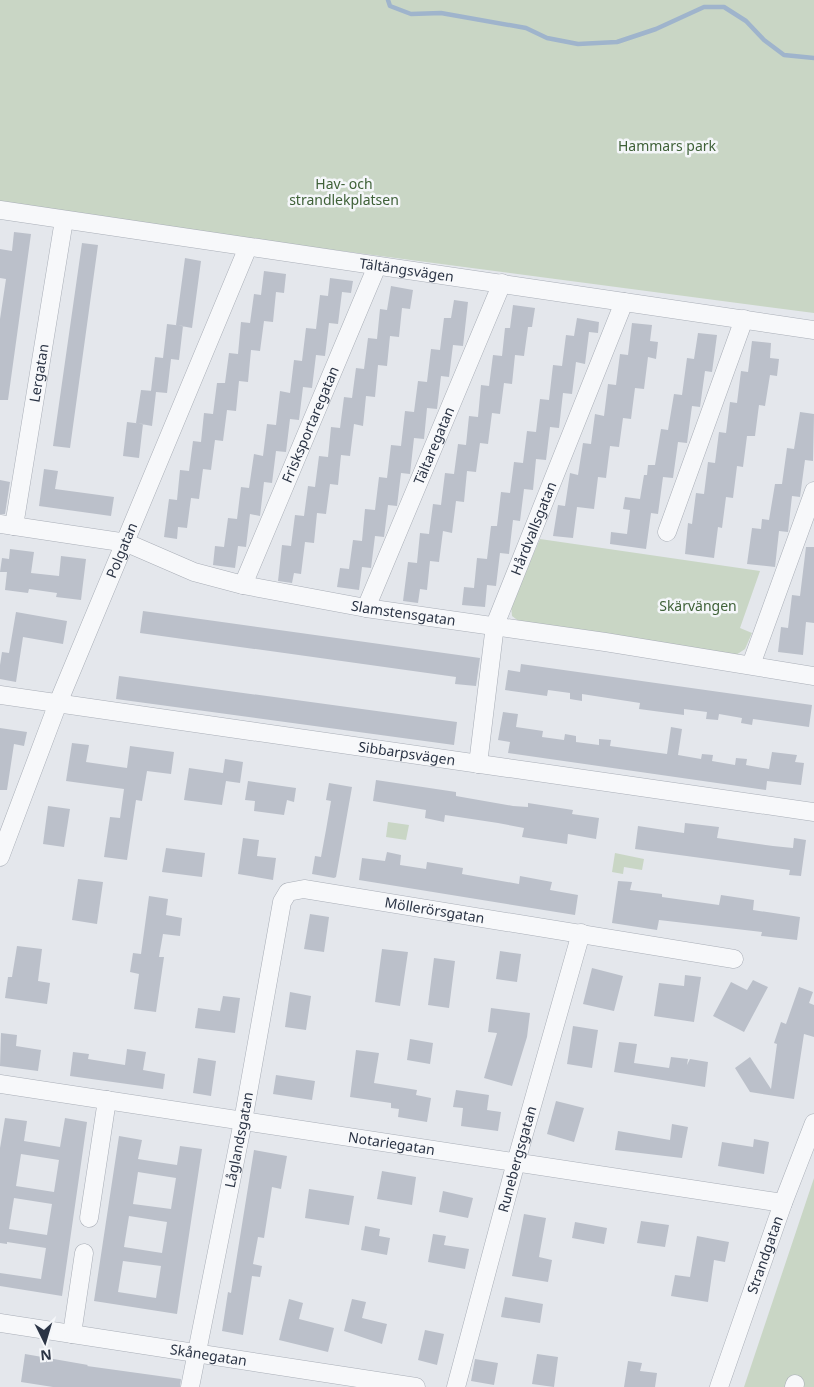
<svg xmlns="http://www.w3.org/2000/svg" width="814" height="1387" viewBox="0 0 814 1387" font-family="'Noto Sans',sans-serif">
	<rect width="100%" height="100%" fill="#e4e7ec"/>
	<path fill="#c9d6c5" d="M0 0H814V313L0 206Z
		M540 539 760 571 740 628 752 633 745 649 736 655 520 622 512 616 511 605Z
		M388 822 409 825 406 840 386 837Z
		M615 853 644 859 642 870 624 867 623 874 612 872Z
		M814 1178V1387H744Z"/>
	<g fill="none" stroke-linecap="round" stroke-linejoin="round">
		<path stroke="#9fb4cc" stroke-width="4.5" d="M388 0 390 6 411 14 441 13 526 28 547 38 578 44 617 42 656 29 704 7H724L746 21 764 40 784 55 814 58"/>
	</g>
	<path fill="#bbc0ca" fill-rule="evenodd" d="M14 232 31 234 8 400H0V319L6 279 0 278V249L12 251Z
		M82 243 98 245 70 448 53 446Z
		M185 258 201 261 192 328 176 325Z
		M264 271 286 274 284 293 276 292 273 322 264 321 260 351 251 350 248 382 239 381 236 411 227 410 223 441 215 440 211 470 203 469 199 499 191 498 187 528 178 527 177 539 164 537 169 499 177 500 180 470 189 471 193 441 201 442 204 413 213 414 217 383H225L229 353 238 354 241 322 250 323 254 294 261 295Z
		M330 278 353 281 351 293 342 292 338 324 329 323 325 356 316 355 312 388 303 387 299 420 290 419 286 452 276 451 272 483 264 482 260 516 250 514 246 547 238 546 235 568 213 565 215 546 224 547 228 518 237 519 241 487 249 488 254 454 263 456 267 424 276 425 280 391 290 393 294 360 302 361 306 328 316 329 320 295 328 296Z
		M391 286 413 290 410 309 402 308 399 337 390 336 387 366 378 365 375 397 366 396 363 426 354 424 350 456 341 455 338 485 330 484 326 514 317 513 314 543 305 542 301 574 294 573 292 583 278 581 282 545 291 546 295 515 304 516 308 486 315 487 319 456 328 457 331 427 340 428 344 397 352 398 356 368 364 369 368 338 377 339 380 309 387 310Z
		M454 300 468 302 463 346 453 345 449 377 441 376 437 409 427 408 424 439 414 438 410 474 401 473 397 506 388 505 384 537 375 536 371 568 362 567 359 590 337 587 340 568 349 569 353 540 362 541 365 509 375 510 379 477 387 478 391 445 401 446 405 411 414 412 418 381 427 382 431 349 440 350 444 318H451Z
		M513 305 535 308 532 327H528L524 356 515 355 512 384 504 383 500 414 492 413 488 444 480 443 476 472 467 471 464 502 456 501 452 533 443 531 439 562 430 561 427 590 420 589 418 603 403 601 408 562 417 563 420 533 429 534 433 504 441 505 445 473 454 474 458 444 466 445 469 416 478 417 481 385 489 386 493 355 502 356 505 328H510Z
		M577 318 599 322 598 333 589 332 585 364 576 362 572 394 563 393 559 428 550 427 546 460 536 459 533 490 524 489 520 521 513 520 509 554 500 553 496 586 487 585 485 607 462 605 464 587 474 588 477 558 487 559 491 526H497L501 492 510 493 514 462 523 463 527 431 536 432 540 399 549 400 553 365 562 366 566 335 574 336Z
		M632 323 652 325 650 341 658 342 656 359 648 357 644 389 635 388 631 419 623 418 619 447 610 446 606 478 598 477 594 509 577 507 573 538 553 536 558 505 565 506 570 473 578 475 583 443 591 444 595 414 604 416 608 384 616 385 620 354 628 355Z
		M167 324 183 326 179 360 171 359 167 393 156 392 152 426 136 423 141 390 153 391H151L155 357 163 358Z
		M698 333 717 335 712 372 705 371 700 407 692 406 687 443 678 442 673 478 663 477 658 514 651 513 646 549 610 544 611 532 627 534 630 510 623 509 625 497 640 499 644 475H647L648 465H655L661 429 668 430 674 394 682 395 687 358 694 359Z
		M752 341 771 343 770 358 779 359 777 376 770 375 765 406 759 405 755 436H747L743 467 737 466 733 498 726 497 722 528 718 527 714 558 685 554 688 523 692 524 696 493 704 494 708 462 715 463 719 432 726 433 730 402 737 403 741 371 748 372Z
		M800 412 814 414 813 461 805 460 800 497 792 496 788 532 779 531 775 567 747 564 752 528 761 529 762 519 769 520 775 484H782L787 448 794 449Z
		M127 422 143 424 139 458 123 456Z
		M44 469 58 471 55 489 114 497 111 516 39 506Z
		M0 480 10 482 5 514H0Z
		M806 547H814V623L806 622 803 655 778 652 781 627 788 628 792 595 800 596Z
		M10 549 34 552 31 573 59 576 61 556 86 559 81 600 56 597 57 593 29 589 28 593 5 590 7 572H0L2 558 9 559Z
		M143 611 480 658 476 686 455 684 456 677 140 633Z
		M16 612 67 621 63 644 23 637 16 682 0 679V665L2 652 9 653Z
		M521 664 812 705 809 727 753 719 752 725 741 723 742 718 719 714 718 720 706 719 707 712 684 709V715L639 709 640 703 582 694V701L570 699V693L548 690 547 696 505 690 508 670 520 672Z
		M119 676 457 722 454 745 116 699Z
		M503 712 518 714 516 727 543 731 542 737 564 740 565 734 576 736V742L599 745V739L611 740 610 746 667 754 671 727 682 729 678 755 701 759 702 754 713 755 712 761 735 765 736 758 747 759 746 765 769 769 772 752 797 755 795 762 804 763 801 785 767 781 766 790 508 753 510 742 498 740Z
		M0 728 27 732 24 746 14 744 7 790H0Z
		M72 743 89 745 86 762 127 768 130 746 174 752 171 774 147 771 142 801 136 800 127 860 104 857 110 817 120 818 124 789 66 781Z
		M225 759 243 762 240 783 226 781 222 805 184 800 189 768 223 773Z
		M376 780 456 792V796L513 806 528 807V803L573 810 572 814 599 818 596 839 568 834 567 844 522 837 524 828 498 823 445 815 444 822 425 818 426 810 373 801Z
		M248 781 296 788 294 802 287 800 284 815 254 811 255 801 245 800Z
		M329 783 352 787 336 877 334 878 312 874 315 856 321 857 326 830 331 801 326 800Z
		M48 806 70 809 64 847 43 844Z
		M685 823 719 827 717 838 773 846 793 848 794 838 806 840 801 876 789 875 790 870 635 849 638 826 684 833Z
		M243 838 259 840 257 856 276 858 273 880 238 874Z
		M166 848 205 853 202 877 162 872Z
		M387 852 401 855 400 865 426 869 427 862 463 868 462 874 519 884 520 876 552 882 550 890 578 895 575 915 359 880 362 858 385 861Z
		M78 879 103 882 97 924 72 920Z
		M618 881 632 882 630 890 662 894V897L719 905 721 895 754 900 753 910 800 917 797 940 761 936 762 932 659 920 657 930 612 923Z
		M149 896 168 899 166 915 182 918 180 936 163 934 159 957H164L156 1012 134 1009 139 974 130 972 133 953 141 954Z
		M310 914 329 917 324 952 304 949Z
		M17 946 42 949 38 981 50 983 47 1004 5 998 8 977H12Z
		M382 949 408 952 400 1006 375 1002Z
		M500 951 521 954 517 982 496 979Z
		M434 958 455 961 449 1008 428 1005Z
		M592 968 623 976 614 1011 583 1004Z
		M685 975 701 977 694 1022 654 1016 659 983 684 986Z
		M753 980 768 987 744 1032 713 1016 731 982 747 990Z
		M799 987 813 992 809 1003 814 1005V1037L804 1034 794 1099 750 1092 735 1068 750 1057 771 1089 777 1044 774 1043 781 1022 786 1024Z
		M290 992 311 996 306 1030 285 1027Z
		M223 996 240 998 235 1033 195 1028 198 1008 220 1011Z
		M491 1008 530 1013 527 1037 512 1086 484 1078 497 1033 488 1032Z
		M573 1026 598 1030 592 1068 567 1064Z
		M1 1033 17 1035 16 1046 41 1050 38 1071 0 1066Z
		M410 1039 433 1043 430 1064 407 1060Z
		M619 1042 637 1044 634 1063 669 1068 671 1057 688 1059 687 1065 690 1059 708 1062 705 1087 614 1072Z
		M127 1049 146 1052 143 1070 165 1074 163 1089 70 1076 73 1052 89 1054 88 1059 125 1065Z
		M356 1050 379 1053 374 1083 417 1090 416 1095 431 1098 427 1122 398 1117 399 1109 391 1108V1103L350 1097Z
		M198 1058 216 1061 211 1096 193 1093Z
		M276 1075 315 1081 312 1100 273 1094Z
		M456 1090 489 1095 487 1110 501 1112 498 1131 461 1126 463 1108 453 1107Z
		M556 1101 584 1108 574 1142 547 1134Z
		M5 1118 27 1121 24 1141 60 1147 65 1118 87 1122 62 1296 0 1286V1273L41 1279 46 1248 7 1242V1244L0 1243V1148ZM21 1154 59 1160 54 1192 16 1186ZM14 1198 52 1204 47 1235 9 1229Z
		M672 1124 688 1127 682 1158 615 1150 618 1131 670 1140Z
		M119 1136 142 1140 138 1159 157 1162 177 1165 180 1146 202 1149 177 1314 94 1301ZM138 1172 176 1178 171 1209 133 1204ZM129 1216 167 1222 162 1253 124 1247ZM123 1261 161 1266 156 1298 118 1292Z
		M754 1139 769 1142 764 1174 718 1166 722 1142 753 1147Z
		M254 1150 287 1156 281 1189 272 1187 264 1238 258 1237 253 1264 262 1266 260 1277 252 1276 243 1335 222 1331 228 1292 231 1293Z
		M382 1171 416 1177 412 1205 377 1199Z
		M309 1189 354 1196 349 1225 305 1218Z
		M443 1191 473 1198 468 1218 439 1212Z
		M524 1214 546 1218 539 1257 552 1260 548 1282 512 1276Z
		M641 1221 669 1225 665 1247 637 1243Z
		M575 1222 607 1228 604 1244 572 1238Z
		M365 1226 380 1229 379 1236 390 1238 387 1255 361 1250Z
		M433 1234 446 1236 444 1245 469 1249 465 1269 428 1262Z
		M697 1236 729 1242 725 1262 714 1260 708 1302 671 1296 675 1275 690 1277Z
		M505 1297 543 1304 540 1323 501 1317Z
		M289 1299 303 1303 299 1319 334 1328 328 1352 279 1340Z
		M352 1299 366 1302 362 1318 387 1324 382 1344 344 1331Z
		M425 1330 444 1334 437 1365 418 1360Z
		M25 1354 88 1365 87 1366 181 1379 180 1387H53L21 1382Z
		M537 1354 558 1357 554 1387 532 1384Z
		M475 1359 498 1363 494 1385 471 1381Z
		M628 1361 642 1363 640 1371 657 1373 655 1387H624Z"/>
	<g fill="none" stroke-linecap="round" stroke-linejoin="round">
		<defs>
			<g id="minor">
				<path id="s1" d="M0 210 814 330"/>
				<path id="s2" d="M0 524 127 543 194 572 243 585 366 608 605 642 814 676"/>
				<path id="s3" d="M14 526 64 220"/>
				<path d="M667 532 744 319"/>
				<path id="s4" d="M243 585 377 266"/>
				<path id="s5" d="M366 608 502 283"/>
				<path d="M751 665 814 491"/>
				<path id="s6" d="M0 695 814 812"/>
				<path id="s7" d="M478 764 495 625 624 302"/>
				<path id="s8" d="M0 857 58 703 248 247"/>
				<path id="s9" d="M0 1084 783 1203"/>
				<path d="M89 1218 107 1100"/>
				<path id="s10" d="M0 1323 416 1387"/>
				<path d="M72 1334 84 1253"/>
				<path id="s11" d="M190 1387 243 1121 282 902 288 892 304 889 734 959"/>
				<path id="s12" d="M456 1387 516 1162 581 933"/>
				<path id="s13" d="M719 1387 783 1203 814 1123"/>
				<path d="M794 1387 795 1384"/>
			</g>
		</defs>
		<use href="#minor" stroke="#a9aeb7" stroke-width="19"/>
		<use href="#minor" stroke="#f7f8fa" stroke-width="18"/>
	</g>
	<g text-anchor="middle" stroke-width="5" stroke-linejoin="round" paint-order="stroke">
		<g font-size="14" fill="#3f6138" stroke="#f4f6f9">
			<text x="667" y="151">Hammars park</text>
			<text x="344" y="189">Hav- och<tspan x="344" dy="16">strandlekplatsen</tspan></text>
			<text x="698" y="611">Skärvängen</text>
		</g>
		<g font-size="14" fill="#2b3445" stroke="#f4f6f9">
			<text dy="5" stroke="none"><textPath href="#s1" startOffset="411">Tältängsvägen</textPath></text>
			<text dy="5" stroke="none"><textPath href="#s3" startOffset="155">Lergatan</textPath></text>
			<text dy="5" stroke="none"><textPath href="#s4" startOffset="174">Frisksportaregatan</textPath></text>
			<text dy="5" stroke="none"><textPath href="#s5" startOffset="176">Tältaregatan</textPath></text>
			<text dy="5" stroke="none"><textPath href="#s7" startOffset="244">Hårdvallsgatan</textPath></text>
			<text dy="5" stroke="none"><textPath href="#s8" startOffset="330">Polgatan</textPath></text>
			<text dy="5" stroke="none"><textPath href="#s2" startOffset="415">Slamstensgatan</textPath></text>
			<text dy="5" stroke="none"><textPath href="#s6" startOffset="411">Sibbarpsvägen</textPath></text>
			<text dy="5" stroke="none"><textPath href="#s11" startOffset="654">Möllerörsgatan</textPath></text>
			<text dy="5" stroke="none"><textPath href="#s11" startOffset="252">Låglandsgatan</textPath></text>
			<text dy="5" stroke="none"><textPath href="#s9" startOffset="396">Notariegatan</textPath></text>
			<text dy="5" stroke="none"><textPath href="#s12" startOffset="236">Runebergsgatan</textPath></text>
			<text dy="5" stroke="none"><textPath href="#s13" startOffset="140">Strandgatan</textPath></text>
			<text dy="5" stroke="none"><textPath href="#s10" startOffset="211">Skånegatan</textPath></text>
		</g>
	</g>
	<g transform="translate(45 1342) rotate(175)" stroke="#f4f6f9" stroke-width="4" paint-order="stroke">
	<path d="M0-4L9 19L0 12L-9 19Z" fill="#2b3445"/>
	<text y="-8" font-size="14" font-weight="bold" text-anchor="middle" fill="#2b3445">N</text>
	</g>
</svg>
